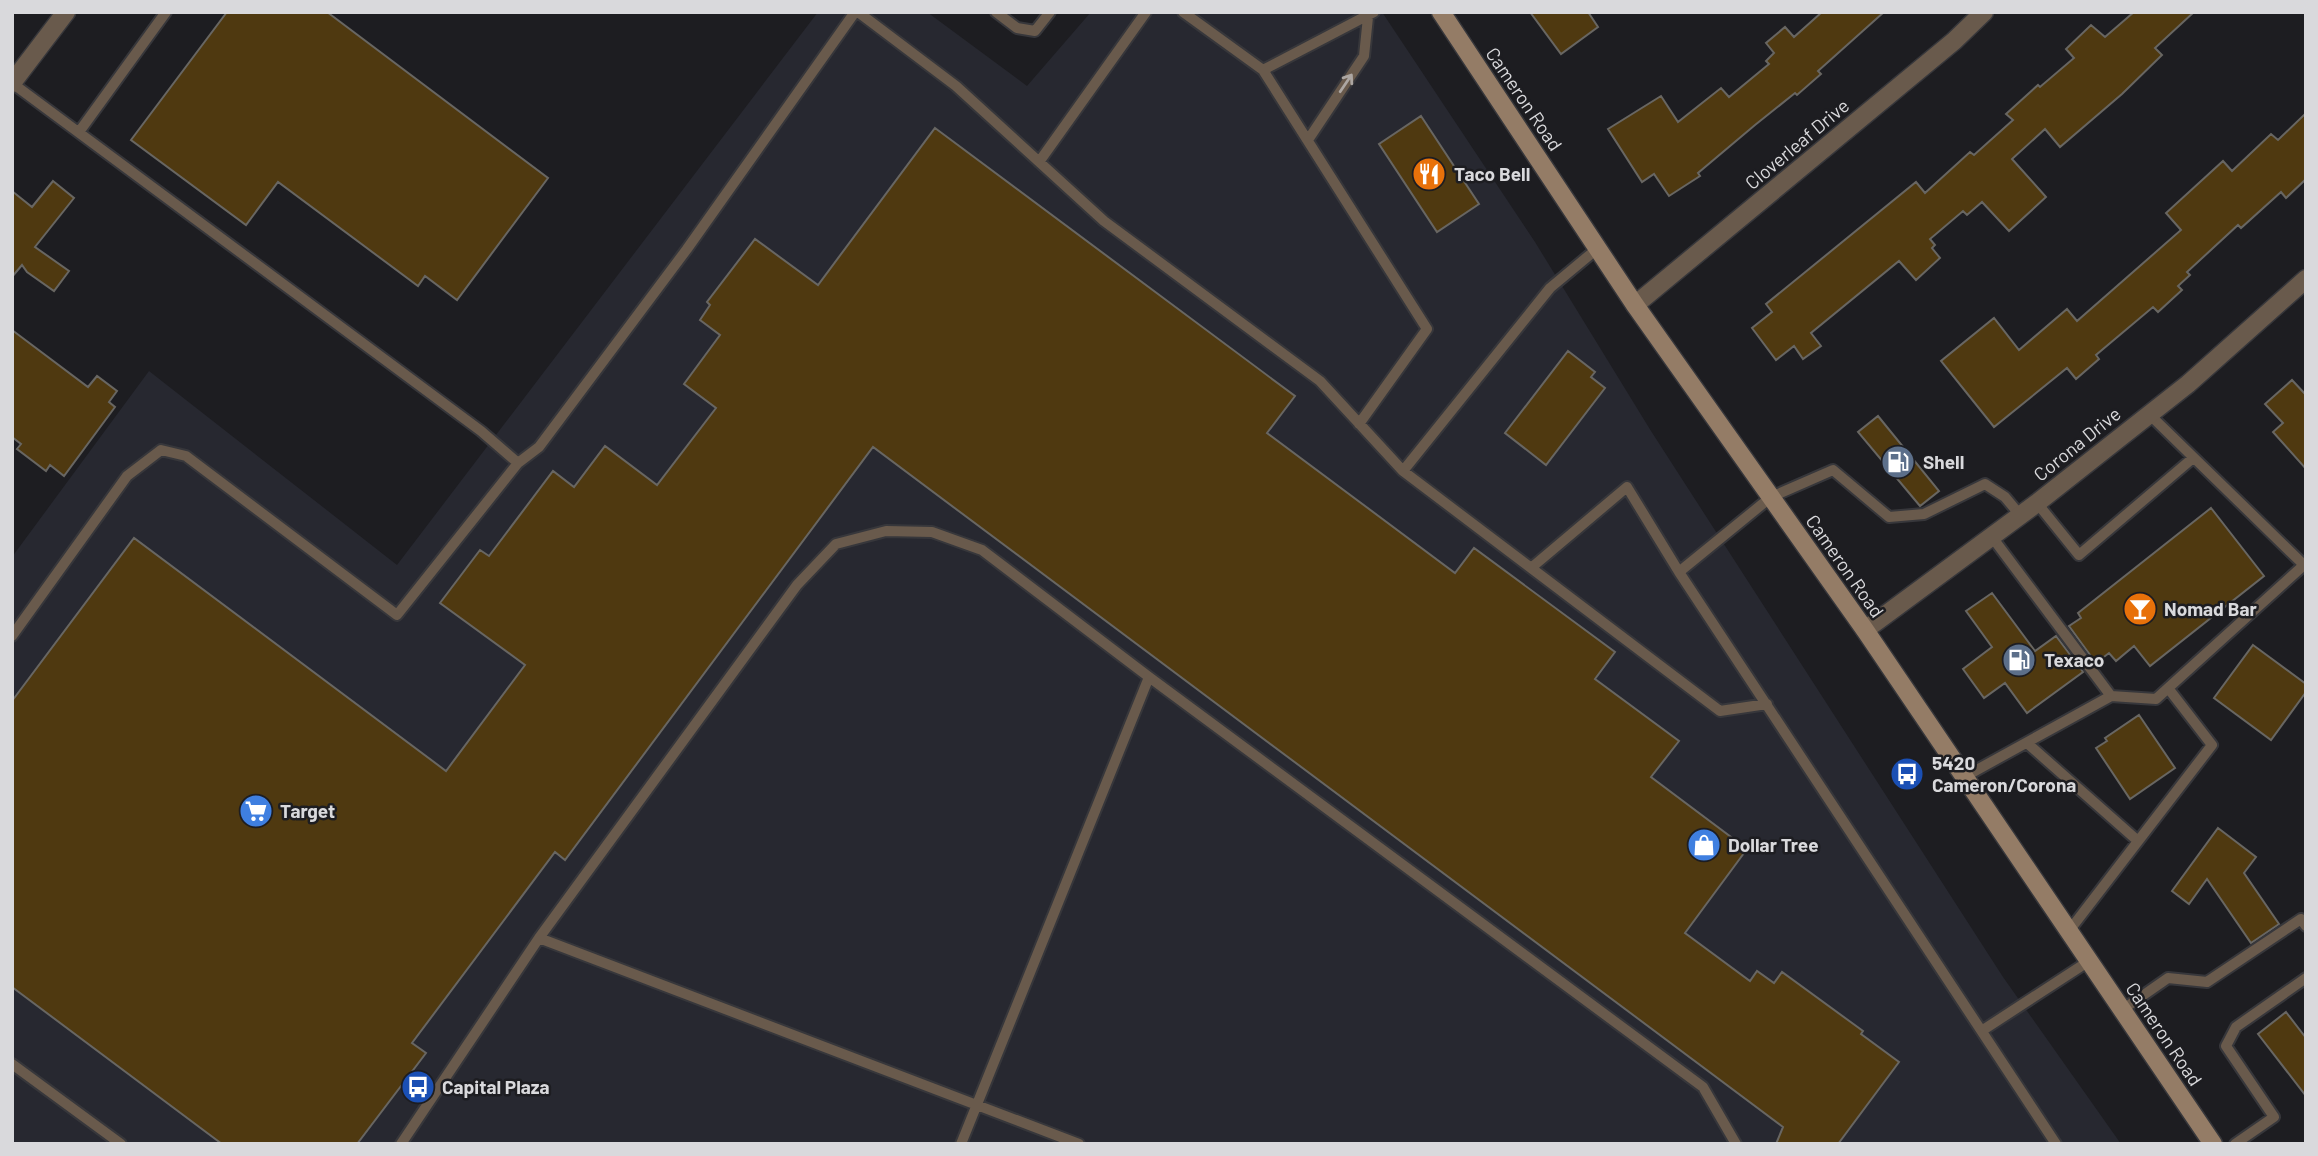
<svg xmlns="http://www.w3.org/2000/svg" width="2318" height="1156" viewBox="0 0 2318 1156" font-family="Barlow,sans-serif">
	<rect width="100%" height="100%" fill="#1d1d21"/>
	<path fill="#272830" d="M818 12H927L1027 86 1091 12H1382L1535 242 1651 431 2003 977 2121 1144H12V557L149 371 397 565Z"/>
	<path fill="#4f3910" stroke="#686662" stroke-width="2" d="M227 12H327L548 178 457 300 425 276 418 286 278 182 246 225 131 140Z
		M1530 12H1588L1598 27 1561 54Z
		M1822 12H1884L1818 71 1821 74 1797 95 1795 93 1755 125 1698 173 1700 176 1669 196 1654 174 1642 182 1608 129 1661 96 1678 122 1721 88 1729 97 1769 64 1766 61 1774 53 1766 43 1785 27 1794 37Z
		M2134 12H2194L2155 48 2162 55 2122 94 2060 147 2045 129 2012 159 2046 197 2009 231 1982 202 1967 215 1963 211 1930 239 1935 245 1932 248 1940 258 1916 280 1899 261 1811 333 1821 346 1803 359 1794 346 1776 360 1752 328 1772 312 1766 304 1916 182 1925 193 1970 152 1974 155 2013 120 2006 114 2038 85 2040 87 2074 58 2066 49 2091 25 2105 37Z
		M2306 113V179L2286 198 2281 192 2241 228 2238 225 2187 272 2190 275 2178 286 2182 290 2158 312 2153 307 2096 355 2099 359 2076 379 2067 368 1994 427 1941 361 1994 318 2019 350 2067 309 2077 321 2181 230 2166 213 2223 161 2232 171 2271 134 2278 140Z
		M1421 116 1479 204 1437 232 1379 144Z
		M935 128 1295 396 1267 433 1455 573 1474 548 1615 652 1595 679 1679 741 1651 777 1747 849 1685 933 1750 981 1757 971 1774 983 1782 972 1863 1031 1861 1034 1899 1062 1838 1144H1776L1783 1127 873 447 565 860 555 852 412 1043 426 1053 357 1144H222L12 987V701L134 538 446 771 525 665 440 603 480 550 489 556 553 471 574 487 605 446 657 485 716 408 684 384 720 335 700 320 710 305 707 302 755 239 818 285Z
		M53 181 74 198 35 247 69 271 54 291 27 272 22 265 12 277V191L32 207Z
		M12 330 88 387 97 376 117 391 109 402 115 407 64 476 50 465 46 471 17 449 21 444 12 437Z
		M1568 351 1595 372 1591 377 1605 388 1546 465 1505 433Z
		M2292 380 2306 395V469L2273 432 2283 423 2265 404Z
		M1878 416 1939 491 1920 506 1858 432Z
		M2211 508 2264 576 2150 666 2134 646 2116 661 2109 653 2096 663 2069 626 2081 618 2078 613Z
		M1992 593 2035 651 2056 636 2083 672 2027 713 2005 683 1984 698 1963 669 1992 647 1966 611Z
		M2253 645 2306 684V692L2271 740 2214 698Z
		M2139 715 2175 768 2130 799 2096 748 2107 741 2105 738Z
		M2218 828 2256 857 2244 873 2279 924 2251 943 2207 879 2189 904 2172 891Z
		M2286 1012 2306 1038V1096L2258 1034Z"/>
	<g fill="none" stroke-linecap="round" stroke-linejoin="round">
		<defs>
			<path id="service" d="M858 12 956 86 1104 221 1320 381 1403 471 1720 711 1767 704
				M996 12 1017 28 1035 31 1050 12
				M1183 12 1263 70 1427 329 1359 424
				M1263 70 1374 12
				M12 83 481 431 518 463
				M79 132 166 12
				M1308 140 1364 56 1368 17
				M1039 162 1146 12
				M1403 471 1550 288 1598 248
				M2037 503 2079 555 2193 458
				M1992 537 2111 696
				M1531 568 1627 487 1679 572 2056 1144
				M1679 572 1771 497 1833 470 1889 517 1924 514 1985 484 2005 497 2020 515
				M12 636 127 476 161 450 186 456 397 615 518 463 539 447 687 249 855 12
				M2027 743 2138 841
				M1964 777 2111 696 2156 699 2304 565 2149 414
				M2069 931 2212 745 2168 688
				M539 938 1079 1144
				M2122 1010 2168 978 2207 982 2301 919 2306 926
				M1983 1030 2089 961
				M12 1064 121 1144
				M401 1144 539 938 797 585 836 544 886 531 932 532 982 550 1149 677 1703 1087 1736 1144
				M961 1144 1149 677
				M2235 1144 2274 1117 2226 1046 2236 1027 2306 978"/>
			<path id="minor" d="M12 83 66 12
				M1635 305 1954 41 1984 12
				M1865 630 2037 503 2188 384 2306 279"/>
			<path id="secondary" d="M1441 12 1635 305 1865 630 2213 1144"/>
		</defs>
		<use href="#service" stroke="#37373b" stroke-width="14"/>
		<use href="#minor" stroke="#37373b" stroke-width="21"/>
		<use href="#secondary" stroke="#37373b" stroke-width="21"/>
		<use href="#service" stroke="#695a4c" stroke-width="10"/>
		<use href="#minor" stroke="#695a4c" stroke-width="18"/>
		<use href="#secondary" stroke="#947c66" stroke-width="18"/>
	</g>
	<defs><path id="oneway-shaft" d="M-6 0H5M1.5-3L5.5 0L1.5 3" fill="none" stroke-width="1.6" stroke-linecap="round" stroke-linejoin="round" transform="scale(1.75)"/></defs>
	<use stroke="#aca6a2" href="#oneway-shaft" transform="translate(1346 83) rotate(-56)"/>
	<defs>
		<symbol id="restaurant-disc" viewBox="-11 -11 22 22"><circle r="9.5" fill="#e8710a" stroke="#1d1d21"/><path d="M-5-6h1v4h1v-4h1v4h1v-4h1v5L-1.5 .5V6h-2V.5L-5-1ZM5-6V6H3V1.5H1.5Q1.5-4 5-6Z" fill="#fff"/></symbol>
		<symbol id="fuel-disc" viewBox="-11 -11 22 22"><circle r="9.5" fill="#5c6f8a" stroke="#1d1d21"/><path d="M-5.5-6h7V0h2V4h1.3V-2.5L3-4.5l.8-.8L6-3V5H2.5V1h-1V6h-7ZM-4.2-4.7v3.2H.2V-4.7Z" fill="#fff"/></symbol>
		<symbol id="bar-disc" viewBox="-11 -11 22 22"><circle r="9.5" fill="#e8710a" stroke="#1d1d21"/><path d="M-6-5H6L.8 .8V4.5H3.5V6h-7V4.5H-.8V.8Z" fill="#fff"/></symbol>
		<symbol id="bus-disc" viewBox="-11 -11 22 22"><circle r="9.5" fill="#1a4fb4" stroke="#1d1d21"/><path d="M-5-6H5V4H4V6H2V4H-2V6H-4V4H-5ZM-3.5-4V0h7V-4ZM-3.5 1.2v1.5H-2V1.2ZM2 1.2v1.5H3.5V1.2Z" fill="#fff"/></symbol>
		<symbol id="supermarket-disc" viewBox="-11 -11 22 22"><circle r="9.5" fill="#3f7fe0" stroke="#1d1d21"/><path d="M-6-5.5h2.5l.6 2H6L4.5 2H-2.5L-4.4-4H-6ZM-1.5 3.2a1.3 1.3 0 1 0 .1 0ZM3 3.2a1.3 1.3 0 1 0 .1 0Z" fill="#fff"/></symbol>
		<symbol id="shop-disc" viewBox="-11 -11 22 22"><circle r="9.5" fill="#3f7fe0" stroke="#1d1d21"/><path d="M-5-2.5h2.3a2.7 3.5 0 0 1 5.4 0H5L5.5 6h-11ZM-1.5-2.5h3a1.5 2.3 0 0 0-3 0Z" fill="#fff"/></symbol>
	</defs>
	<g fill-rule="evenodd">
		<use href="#restaurant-disc" x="1410" y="155" width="38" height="38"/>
		<use href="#fuel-disc" x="1879" y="443" width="38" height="38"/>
		<use href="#bar-disc" x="2121" y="590" width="38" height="38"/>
		<use href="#fuel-disc" x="2000" y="641" width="38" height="38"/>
		<use href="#bus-disc" x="1888" y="755" width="38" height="38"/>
		<use href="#supermarket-disc" x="237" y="792" width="38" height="38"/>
		<use href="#shop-disc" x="1685" y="826" width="38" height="38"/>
		<use href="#bus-disc" x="399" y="1068" width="38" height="38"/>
	</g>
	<g text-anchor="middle" stroke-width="5" stroke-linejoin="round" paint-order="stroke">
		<g font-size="19" fill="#d9d9dc" stroke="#1d1d21">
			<text transform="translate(1524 99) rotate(56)" y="7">Cameron Road</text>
			<text transform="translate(1797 144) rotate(-40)" y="7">Cloverleaf Drive</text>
			<text transform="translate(2077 444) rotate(-39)" y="7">Corona Drive</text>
			<text transform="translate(1845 566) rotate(55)" y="7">Cameron Road</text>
			<text transform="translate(2164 1034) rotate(56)" y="7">Cameron Road</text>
		</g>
		<g font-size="19" font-weight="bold" fill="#d9d9dc" stroke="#1d1d21" text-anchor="start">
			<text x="1454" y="181">Taco Bell</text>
			<text x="1923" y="469">Shell</text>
			<text x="2164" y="616">Nomad Bar</text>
			<text x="2044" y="667">Texaco</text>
			<text x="1932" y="770">5420<tspan x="1932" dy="22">Cameron/Corona</tspan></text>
			<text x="280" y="818">Target</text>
			<text x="1728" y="852">Dollar Tree</text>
			<text x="442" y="1094">Capital Plaza</text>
		</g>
	</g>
	<rect width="2318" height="1156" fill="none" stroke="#d9d9dc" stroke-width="28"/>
</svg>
